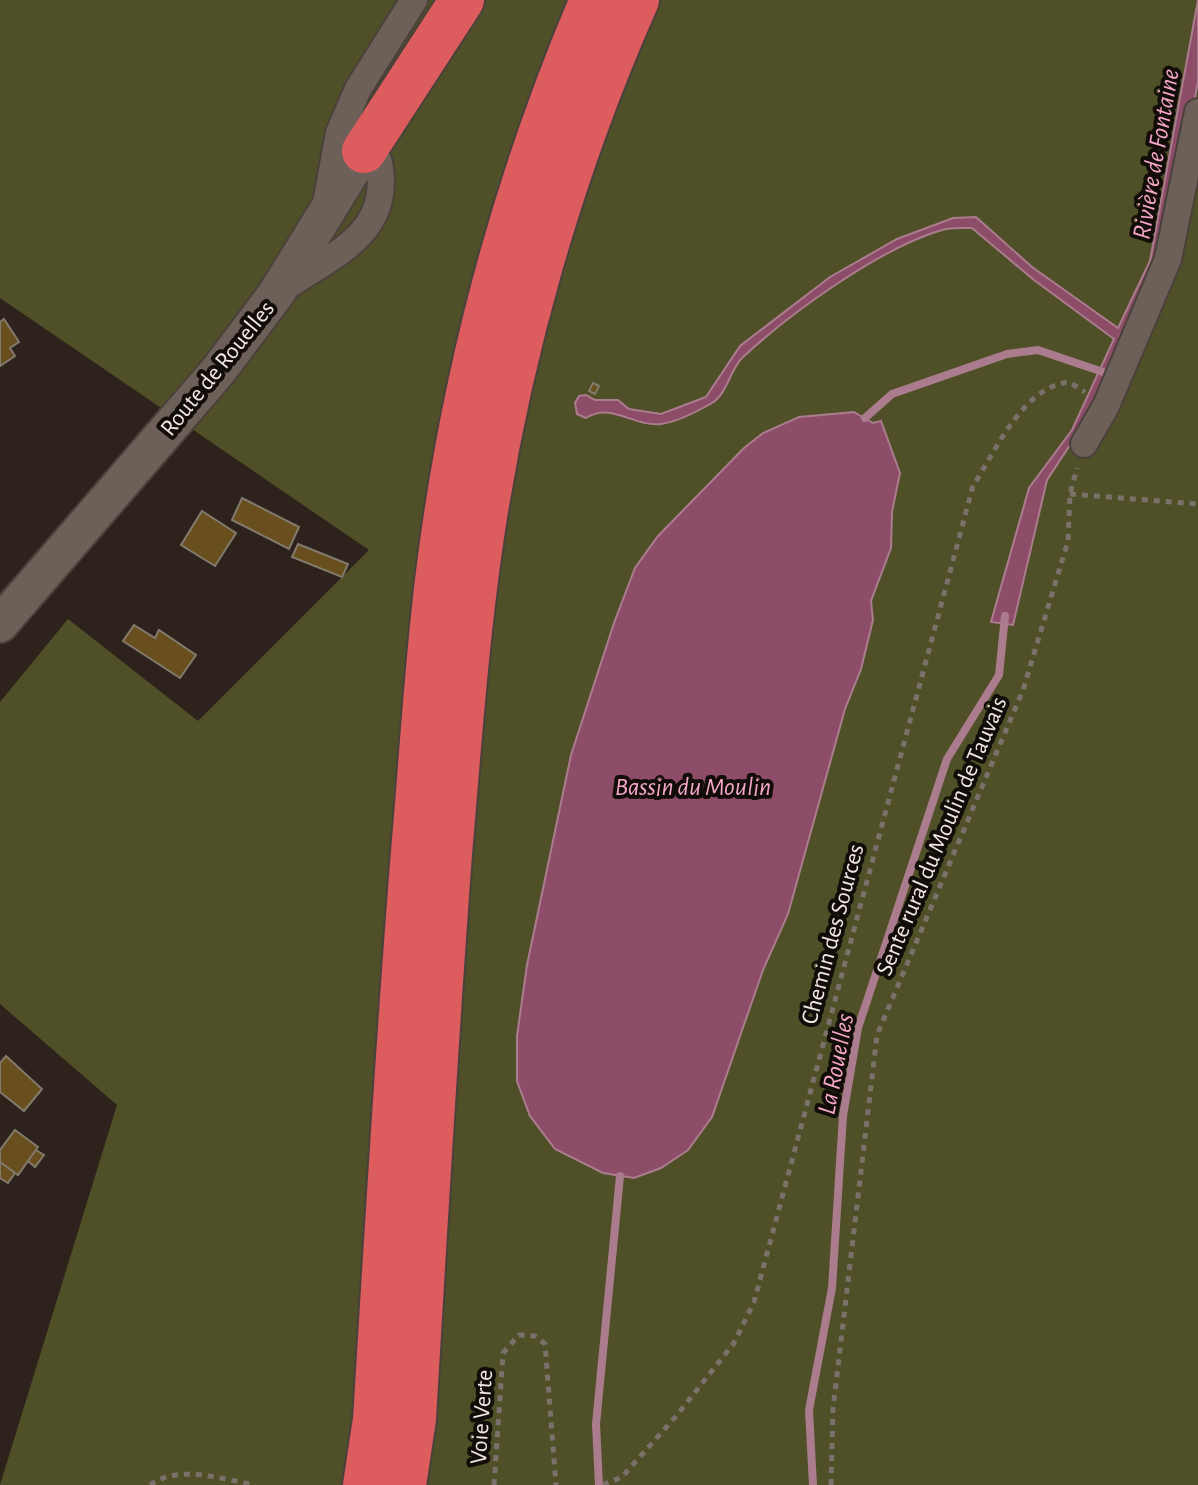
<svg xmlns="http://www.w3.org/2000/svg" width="1198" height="1485" viewBox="0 0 1198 1485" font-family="'Alegreya Sans',sans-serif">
	<rect width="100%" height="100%" fill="#2e231c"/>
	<path fill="#4f5027" d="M0 0H1198V1485H0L117 1105 0 1004V702L68 619 198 721 369 550 0 298Z"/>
	<path fill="#8d4d69" stroke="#ab7c8e" stroke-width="2" d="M1198 0V81L1169 245 1095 407 1047 480 1013 625 991 622 1029 488 1072 430 1114 339 1034 280 972 228C962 228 951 227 942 230 880 248 789 314 742 358 730 370 727 394 712 403 698 411 678 422 661 424 633 427 612 402 586 418L577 414 575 403 579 396 586 395 595 400H618L629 409 661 414 706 397 740 346 830 277 897 239 953 218 976 217 1032 267 1118 328 1150 261Z
		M854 412 873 423 881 421 900 473 892 512 891 548 871 601 873 620 861 669 845 709 788 914 763 970 712 1117 688 1150 661 1168 634 1178 603 1173 555 1149 530 1116 517 1081V1036L527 965 571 755 614 623 635 568 658 536 744 448 763 433 799 417Z"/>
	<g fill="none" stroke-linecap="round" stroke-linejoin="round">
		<path stroke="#ab7c8e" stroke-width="8" d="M865 418 892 394 1007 354 1038 350 1103 372
			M599 1485 596 1424 620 1176
			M813 1485 809 1410 832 1288 843 1116 858 1028 947 759 999 675 1005 616"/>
	</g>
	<path fill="#694f1d" stroke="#817a6d" stroke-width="2" d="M4 319 19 342 10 348 15 356 0 366V322Z
		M593 383 599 386 595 394 589 391Z
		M242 498 299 527 289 549 232 520Z
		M202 511 236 533 215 566 181 545Z
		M298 544 348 564 342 577 292 557Z
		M134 625 155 638 159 630 196 655 180 678 123 641Z
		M6 1056 42 1089 24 1111 0 1092V1063Z
		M15 1130 38 1147 18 1175 0 1162V1150Z
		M36 1150 44 1155 35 1167 28 1161Z
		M0 1162 15 1173 8 1183 0 1178Z"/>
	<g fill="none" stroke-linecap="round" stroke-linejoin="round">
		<defs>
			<path id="street" d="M326 203 339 133 358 89 414 0
				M286 287C337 252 392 233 379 162L355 145
				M1084 444 1106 406 1168 259 1198 112"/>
			<path id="secondary" d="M0 624 218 371 276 294 364 151"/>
			<path id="highway" d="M364 151 462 0
				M365 1485 375 1419C387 1226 398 1033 414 840 422 749 427 656 439 565 464 371 515 180 592 0
				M404 1485 414 1419C425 1231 436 1042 450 854 459 751 466 646 481 543 508 358 561 171 637 0"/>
		</defs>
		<use href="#street" stroke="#4a413b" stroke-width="30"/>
		<use href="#secondary" stroke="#4a413b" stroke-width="40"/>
		<use href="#highway" stroke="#4a413b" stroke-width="48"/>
		<path stroke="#7b716b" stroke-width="5" stroke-dasharray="6 6" stroke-linecap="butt" d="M1070 494 1198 504
			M150 1485C179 1464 222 1479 255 1485
			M494 1485 503 1353 519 1335 535 1336 545 1344 556 1485
			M603 1485 622 1477 677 1415 734 1343 754 1302 973 486C996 450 1023 387 1069 382L1085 392
			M831 1485 833 1409 877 1035 1023 690 1068 541 1070 494 1077 468"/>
		<use href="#street" stroke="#6d6058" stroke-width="26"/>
		<use href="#secondary" stroke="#6d6058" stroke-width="36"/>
		<use href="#highway" stroke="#dd5c5d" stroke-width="44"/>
	</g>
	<g text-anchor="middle" stroke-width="8" stroke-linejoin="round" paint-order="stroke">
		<g font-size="24" fill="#f0e8e3" stroke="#130d0a">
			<text transform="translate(217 368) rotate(-51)" y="8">Route de Rouelles</text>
			<text transform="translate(941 836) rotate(-67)" y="8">Sente rural du Moulin de Tauvais</text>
			<text transform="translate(832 934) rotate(-75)" y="8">Chemin des Sources</text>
			<text transform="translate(481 1417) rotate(-86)" y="8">Voie Verte</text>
		</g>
		<g font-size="26" font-style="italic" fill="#f4a7c7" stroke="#130d0a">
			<text transform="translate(1155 154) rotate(-80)" y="9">Rivière de Fontaine</text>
			<text x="693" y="795">Bassin du Moulin</text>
			<text transform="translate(835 1064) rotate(-79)" y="9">La Rouelles</text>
		</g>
	</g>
</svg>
